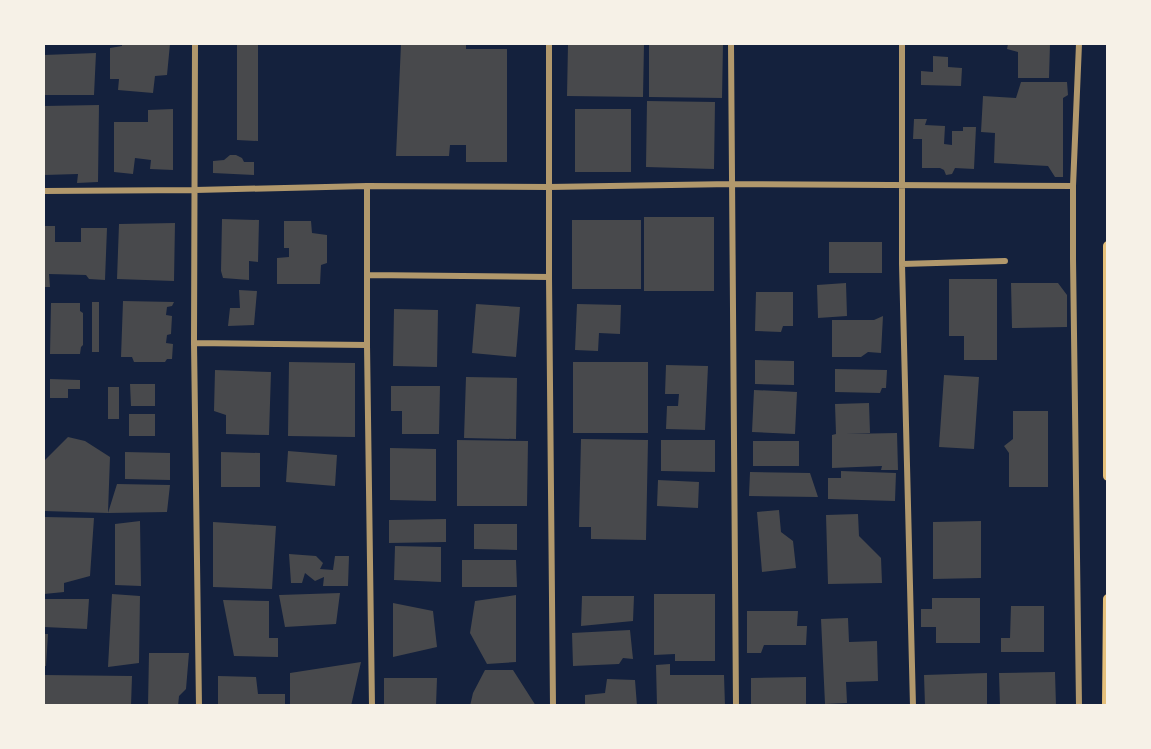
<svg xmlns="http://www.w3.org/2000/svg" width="1151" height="749" viewBox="0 0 1151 749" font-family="'Times New Roman',serif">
	<rect width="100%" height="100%" fill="#14213d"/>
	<path fill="#48494c" d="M122 44H170L167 75 155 76 153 93 118 90 119 79H110V48L122 46Z
		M237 44H258V141L237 140Z
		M401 44H466V49H507V162H466V145H450L449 156H396Z
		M568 44H644L643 97 567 96Z
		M649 44H723L722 98 649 97Z
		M1008 44H1050L1049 78H1018V52L1007 49Z
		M96 53 94 95H44V55Z
		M933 56 948 57V67L962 68 961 86 921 85V71L933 72Z
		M1021 82H1067L1068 95 1063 98V177H1055L1048 166 994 163 995 133 981 132 983 96 1016 98Z
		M647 101 715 102 714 169 646 167Z
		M99 105 98 182 77 183 78 174 44 175V106Z
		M173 109V170L150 169 151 160 135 158 133 174 114 172V122H148V110Z
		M575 109H631V172H575Z
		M914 119H927L925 125 945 126 944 144 952 145V131H963V127H976L974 169 955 168 952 174 946 175 944 170 940 168H922V139H913Z
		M230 155H236L242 158 244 162H254V175L213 173V161L224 160Z
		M644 217H714V291H644Z
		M222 219 259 220 258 262 249 261V280L223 278 221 271Z
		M572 220H641V289H572Z
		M284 221H311L312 233 327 235V263L321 265 320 284H277V258L289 257V248H284Z
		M175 223 174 281 117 279 119 224Z
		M44 226H55V242H81V228H107L105 280 89 279 86 275 49 274 50 287H44Z
		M829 242H882V273H829Z
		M949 279H997V360H964V336H949Z
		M846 283 847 316 818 318 817 285Z
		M1011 283H1058L1067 295V327L1012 328Z
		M239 290 257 291 254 325 228 326 230 308H240Z
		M756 292H793V326H783L781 332 755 331Z
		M123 301 174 302 172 306 167 307 166 315 172 316 171 334 167 335 166 343 173 344 172 359H167L165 362H134L132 357H121Z
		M92 302H99V352H92Z
		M51 303H80V311L83 313V345L81 347 80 354H50Z
		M476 304 520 307 516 357 472 353Z
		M577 304 621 305 620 334 599 333 598 351 575 350Z
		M394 309 438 310 437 367 393 366Z
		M883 316 881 353 868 352 861 357H832V320H874Z
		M755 360 794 361V385L755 384Z
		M289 362 355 363V437L288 436Z
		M573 362H648V433H573Z
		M666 365 708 366 705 430 666 429 667 406H678L679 394H665Z
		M835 369 887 370 886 388H882L880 393 835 392Z
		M215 370 271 372 269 435 226 434V415L214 411Z
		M944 375 979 377 974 449 939 447Z
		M466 377 517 378 516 439 464 438Z
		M50 379 80 380V389H68V398H50Z
		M130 384H155V406H131Z
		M391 386H440L439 434H402V411H391Z
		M108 387H119V419H108Z
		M754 390 797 392 795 434 752 432Z
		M869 403 870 433 846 434 897 433 898 470H881L882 466 832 468V435L836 434 835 404Z
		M1013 411H1048V487H1009V453L1004 446 1013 439Z
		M129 414H155V436H129Z
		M68 437 85 441 110 457 108 513 44 511V461Z
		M581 439 648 440 646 540 591 539V527H579Z
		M457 440 528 441 527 506H457Z
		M661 440H715V472L661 471Z
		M753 441H799V466H753Z
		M390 448 436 449V501L390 500Z
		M288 451 337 455 335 486 286 482Z
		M125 452 170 453V480L125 479Z
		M221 452 260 453V487H221Z
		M841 471 896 473 895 501 828 499V478H841Z
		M750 472 810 473 818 497 749 496Z
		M658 480 699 482 698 508 657 506Z
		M117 484 170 485 167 512 108 513Z
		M779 510 781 532 793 541 796 568 762 572 757 512Z
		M858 514 859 536 881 558 882 583 828 584 826 515Z
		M44 517 94 518 90 576 64 583V592L44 594Z
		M446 519V542L389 543V520Z
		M140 521 141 586 115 585V524Z
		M981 521V578L933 579V522Z
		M213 522 276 526 272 589 213 587Z
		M474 524H517V550L474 549Z
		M395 546 441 547V582L394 580Z
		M289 554 316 556 323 563 320 569 333 570 335 556H349L348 586H323L324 577 315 581 305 573 302 583H291Z
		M462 560H516L517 587H462Z
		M340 593 336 624 285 627 279 595Z
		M112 594 140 596 139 663 108 667Z
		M654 594H715V661H675V654L654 655Z
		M516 595V662L487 664 470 633 475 601Z
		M582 596H634L633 621 581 626Z
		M932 598H980V643H936V627H921V609H932Z
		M44 599H89L87 629 44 627Z
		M223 600 269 601V638H278V657L234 656Z
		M393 603 433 611 437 647 393 657Z
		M1011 606H1044V652H1001V638H1010Z
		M747 611H798L797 626H807L806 645H764L761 653H747Z
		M848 618 849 642 877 641 878 681 846 682 847 703 825 704 821 619Z
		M630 630 633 659 623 658 619 664 573 666 572 633Z
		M44 634H48L46 666H44Z
		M149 653H189L186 689 179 696 178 706H148Z
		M361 662 351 706H290V673Z
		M670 664V675H724L725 706H657L656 665Z
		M485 670H513L536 706H470L473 693Z
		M1055 672 1056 706H1000L999 673Z
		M987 673V706H925L924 675Z
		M44 675 132 676 131 706H44Z
		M218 676 256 677 258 694H285V706H218Z
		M806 677V706H751V678Z
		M384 678H437L436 706H384Z
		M607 679 635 680 637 706H585V695L605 693Z"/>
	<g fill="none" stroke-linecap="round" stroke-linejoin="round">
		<path stroke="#b1986c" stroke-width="6" d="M195 44 194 343 199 706
			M549 44V277L553 706
			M731 44 736 706
			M902 44V264L913 706
			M1079 44 1073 186V259L1079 706
			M367 186V345L372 706
			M44 191 195 190 367 186 549 187 732 184 1073 186
			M902 264 1005 261
			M368 275 549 277
			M194 343 367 345"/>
		<path stroke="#e5c07b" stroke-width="10" d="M1108 246V476
			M1107 706 1108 599"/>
	</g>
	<rect width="1151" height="749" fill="none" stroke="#f6f1e7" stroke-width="90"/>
</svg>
